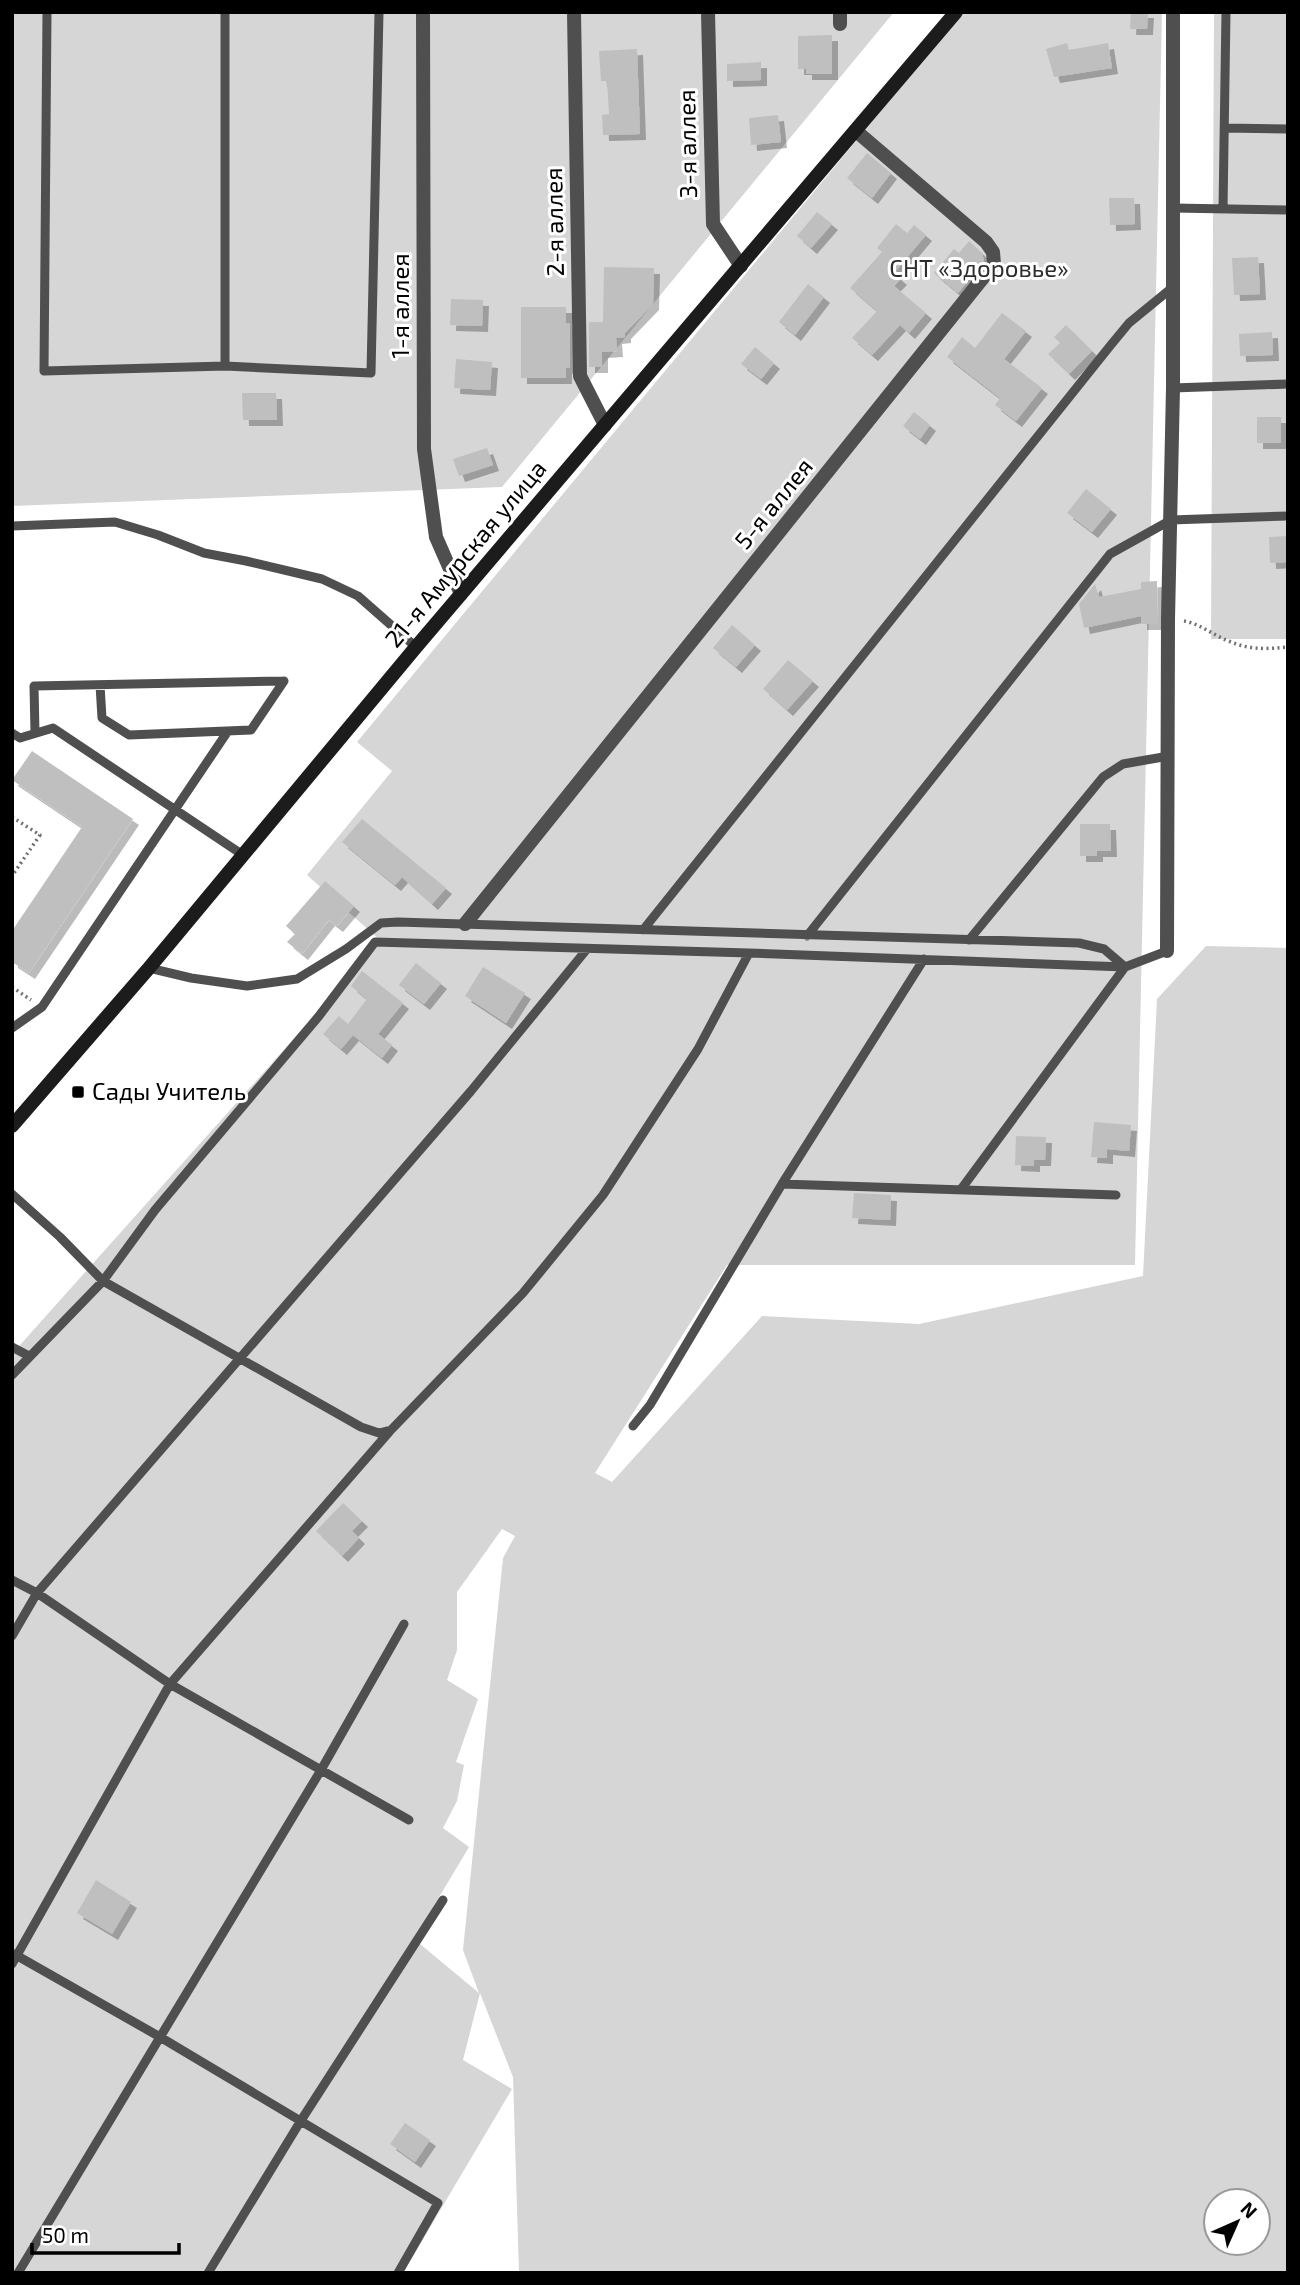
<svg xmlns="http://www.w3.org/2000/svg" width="1300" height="2285" viewBox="0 0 1300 2285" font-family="'Exo 2',sans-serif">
	<defs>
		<filter id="shadow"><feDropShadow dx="6" dy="6" stdDeviation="0" flood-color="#0004"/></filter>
	</defs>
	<rect width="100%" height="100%" fill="#fff"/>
	<path fill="#d6d6d6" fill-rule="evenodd" d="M12 12H894L502 487 12 506Z
		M963 12H1162L1135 1265H727L595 1473 612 1482 762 1316 919 1324 1143 1276 1157 999 1206 946 1288 948V2273H519L513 2077 480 1993 463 2060 512 2089 403 2273H12V1354L381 941 307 875 392 771 357 742ZM502 1529 515 1536 503 1558 463 1950 479 1993 414 1939 469 1847 443 1828 457 1801 464 1765 456 1762 478 1699 447 1680 457 1650V1592ZM1216 2201H1258V2243H1216Z
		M1214 12H1288V639H1211Z"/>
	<path fill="#bfbfbf" filter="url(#shadow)" d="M1131 12H1148L1147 29H1130Z
		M832 35V74H806V69H798V36Z
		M1067 43 1069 50 1108 43 1112 68 1054 77 1046 49Z
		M637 49 640 134 603 135 602 115 609 114 607 81H601L599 51Z
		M761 62V80L727 81V64Z
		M778 115 781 142 751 145 749 118Z
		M867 153 891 173 872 198 847 178Z
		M1109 198H1134L1135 224 1110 225Z
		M817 212 832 224 811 248 797 236Z
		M896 224 907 233 914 225 926 235 894 273 901 279 894 286 926 313 909 333 900 325 872 355 852 338 877 311 850 288 882 252 877 248Z
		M969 241 982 253 984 261 958 293 934 273 954 249 959 253Z
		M1258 257 1260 294 1234 295 1232 258Z
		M604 267 654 268 653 304 625 333V337L616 338 617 351 602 352V367H589V322H603Z
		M808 284 824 297 795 335 779 322Z
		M451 299 483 300 482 326 450 325Z
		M521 307H566V323H570V368H566V378H521Z
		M1002 313 1026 331 1004 359 1042 388 1016 421 995 405 1000 398 947 357 962 337 975 348Z
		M1066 325 1092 351 1069 374 1048 354 1060 343 1054 337Z
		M1272 332 1273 355 1240 356 1239 334Z
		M755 347 774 363 761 379 741 364Z
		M456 359 492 362 490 390 454 388Z
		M242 393H276L277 420H243Z
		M914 412 930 425 920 439 903 426Z
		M1257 417H1281V443H1257Z
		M487 448 493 465 459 476 453 459Z
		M1086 489 1111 509 1092 532 1067 513Z
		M1288 536V562L1270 563 1269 537Z
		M1157 581 1158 624H1141V616L1084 628 1079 604 1095 584 1099 597 1141 589V582Z
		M732 625 755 645 736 667 713 648Z
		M788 660 813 681 787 710 763 689Z
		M32 751 133 819 29 973 12 962V931L82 827 12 780Z
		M362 819 446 888 432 904 402 877 395 885 342 842Z
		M1080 824H1110L1111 851H1097V856H1080Z
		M325 881 354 906 337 926 329 920 302 954 287 942 295 934 286 926Z
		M416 963 441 983 424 1004 399 985Z
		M483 967 525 993 506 1023 465 996Z
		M362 971 403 1003 378 1034 392 1045 382 1058 353 1035 341 1049 323 1034 339 1016 348 1024 367 999 351 986Z
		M1094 1122 1131 1125 1129 1151 1107 1149V1158L1091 1157Z
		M1016 1136 1046 1137 1045 1160H1034V1166L1015 1165Z
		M854 1193 891 1195 890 1220 852 1218Z
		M343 1503 362 1521 352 1531 359 1538 342 1556 316 1531Z
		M96 1880 131 1902 112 1934 77 1913Z
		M405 2123 430 2140 415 2162 390 2144Z"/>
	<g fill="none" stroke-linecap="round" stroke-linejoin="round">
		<path stroke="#717171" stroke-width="3.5" stroke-dasharray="2 3.5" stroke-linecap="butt" d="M1184 621C1201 624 1214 636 1231 642 1250 650 1268 649 1288 647
			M12 817 40 835 12 876
			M12 987 31 1000"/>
		<path stroke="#4f4f4f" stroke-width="9" d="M47 12 44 371 225 366 371 373 379 12
			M1225 128 1288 129
			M1173 208 1288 210
			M1223 209 1226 12
			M225 366V12
			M1173 388 1288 384
			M12 526 115 522 158 535 204 553 246 561 322 579 358 596 416 647
			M100 685 102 718 129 735 251 730 284 681
			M12 733 20 738 53 728 243 855
			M35 733 34 686 284 681
			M643 930 1110 346 1129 323 1173 287
			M807 936 1110 554 1171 520 1288 516
			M969 940 1103 777 1123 764 1169 756
			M149 968 191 978 247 986 297 979 346 949 381 923 398 922 1079 943 1104 949 1125 967 962 1188
			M12 1028 42 1007 228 731
			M782 1184 1116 1195
			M12 1194 60 1237 103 1281 361 1427 379 1433 391 1430 523 1293 603 1195 698 1049 749 953 1125 967 1167 951
			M12 1347 29 1356
			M12 1375 103 1281 155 1210 319 1016 375 942 749 953
			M633 1426 650 1405 782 1184 924 959
			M12 1580 37 1593 170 1684 409 1820
			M12 1636 37 1593 471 1091 587 949
			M14 1954 160 2037 438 2203 398 2273
			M12 1964 170 1684 390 1431
			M18 2273 321 1770 404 1624
			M208 2273 300 2122 443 1900"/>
		<path stroke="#4f4f4f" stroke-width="14" d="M423 12 424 449 436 537 461 594
			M574 12 580 376 605 425
			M708 12 713 224 741 266
			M840 12V24
			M465 924 994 264 993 252 986 242 856 131
			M1167 951 1168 619 1173 388V12"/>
		<path stroke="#1c1c1c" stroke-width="14" d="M12 1126 149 968 416 647 956 12"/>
	</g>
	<rect fill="#000" stroke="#fff" stroke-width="2.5" x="71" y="1085" width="14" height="14" rx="3.5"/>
	<g text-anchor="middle" stroke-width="6" stroke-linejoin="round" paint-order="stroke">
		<g font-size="24" fill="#000" stroke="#fff">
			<text transform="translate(688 144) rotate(-91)" y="8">3-я аллея</text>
			<text transform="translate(555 222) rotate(-91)" y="8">2-я аллея</text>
			<text transform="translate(401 306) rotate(-90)" y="8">1-я аллея</text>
			<text transform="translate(774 504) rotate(-51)" y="8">5-я аллея</text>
			<text transform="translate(466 554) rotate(-50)" y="8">21-я Амурская улица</text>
		</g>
		<g font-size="24" fill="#2d2d2d" stroke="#fff">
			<text x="979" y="277">СНТ «Здоровье»</text>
		</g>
		<g font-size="24" fill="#000" stroke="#fff" text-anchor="start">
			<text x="92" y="1100">Сады Учитель</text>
		</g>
	</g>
	<rect width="1300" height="2285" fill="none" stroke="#000000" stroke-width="28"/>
	<g transform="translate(1237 2222) rotate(45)"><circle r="33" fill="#ffffff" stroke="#999999" stroke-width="2"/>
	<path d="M0-5L12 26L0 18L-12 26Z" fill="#000000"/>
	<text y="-10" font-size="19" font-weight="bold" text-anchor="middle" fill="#000000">N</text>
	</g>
	<path d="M32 2243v10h147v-10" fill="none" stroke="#000000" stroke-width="3.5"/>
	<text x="42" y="2243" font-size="21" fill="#000000" stroke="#ffffff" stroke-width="5" paint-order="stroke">50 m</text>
</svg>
